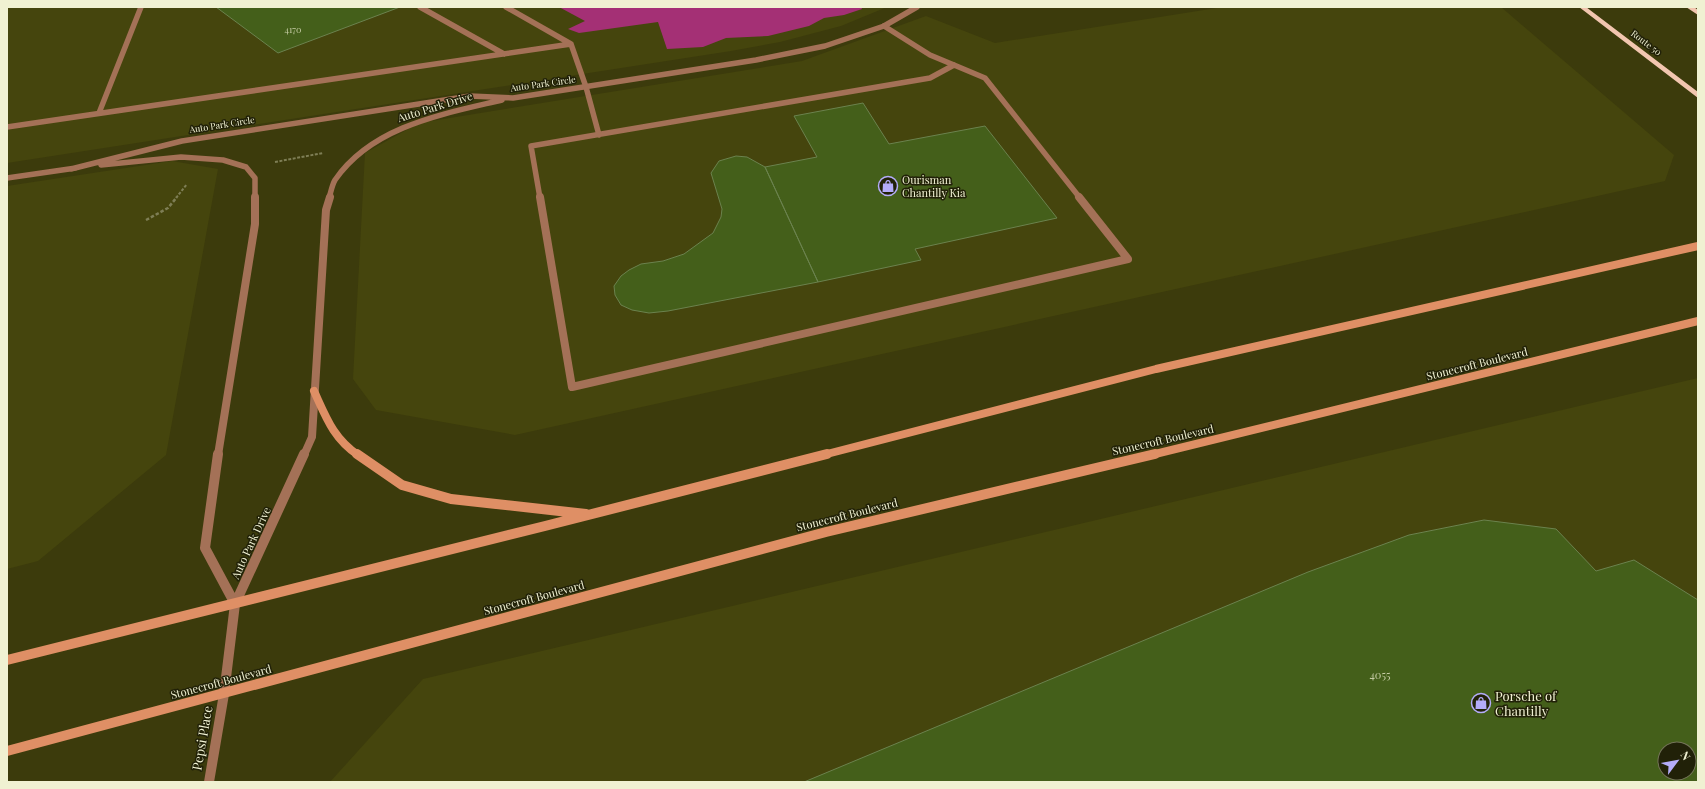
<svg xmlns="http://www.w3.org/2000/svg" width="1705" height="789" viewBox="0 0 1705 789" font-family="'Playfair Display',serif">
	<rect width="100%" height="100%" fill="#3c3b0c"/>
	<path fill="#45450d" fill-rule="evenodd" d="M7 7H887L841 26 780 42 731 51 7 163Z
		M1223 7H1501L1674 155 1665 181 515 435 376 410 353 379 365 153 419 123 802 61 926 16 995 43Z
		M172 161 218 169 166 455 38 561 7 569V186Z
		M1698 378V782H330L423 679ZM1665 749H1689V773H1665Z"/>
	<path fill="#a43075" d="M559 7H861L862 9 844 15 824 18 809 26 768 36 726 38 703 47 667 49 658 22 579 33 568 29 585 21Z"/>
	<path fill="#445f1a" stroke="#6b824e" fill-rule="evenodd" d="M216 7H400L278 53Z
		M863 103 889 144 985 126 1057 218 915 249 921 260 818 282 765 167 817 157 794 116Z
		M736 156 747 157 765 167 818 282 668 311 649 313 632 310 621 305 615 295 614 286 621 276 629 270 641 264 663 261 684 254 713 233 721 217 722 209 711 173 719 161Z
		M1484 520 1556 529 1596 571 1634 560 1698 600V782H804L1308 572 1409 535ZM1665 749H1689V773H1665Z"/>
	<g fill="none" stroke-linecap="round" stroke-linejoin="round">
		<path stroke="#7e7e55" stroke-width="2" stroke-dasharray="3 1.5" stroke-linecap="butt" d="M275 162 323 153
			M176 198 187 184"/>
		<path stroke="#7e7e55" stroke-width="2.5" stroke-dasharray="3.5 2" stroke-linecap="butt" d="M146 220 168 208 177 197"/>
		<path stroke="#a47157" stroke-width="5.5" d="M420 7 504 54
			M506 7 571 44
			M884 26 930 55 954 65
			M954 65 985 78 1080 198
			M99 113 141 7
			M7 127 571 44 586 87 599 135
			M540 198 531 146 930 78 954 65"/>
		<path stroke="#a47157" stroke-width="8" d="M540 197 572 387 1128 259 1079 197"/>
		<path stroke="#a47157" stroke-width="5.5" d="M101 165 181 157 223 160 246 167 255 178V198
			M71 169 182 141 470 96 513 98 756 60 825 46 884 26 917 7
			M7 178 76 168
			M329 198C331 192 332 185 335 180 372 126 443 114 502 100"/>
		<path stroke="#a47157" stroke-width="8" d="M218 455 255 224V197
			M304 455 312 437 326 210 330 197"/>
		<path stroke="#a47157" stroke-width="10" d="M218 454 205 548 235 604
			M209 782 224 694 235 604 304 454"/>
		<path stroke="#df8f65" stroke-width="8" d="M314 391C326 417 333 438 358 455
			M823 455 1156 369 1698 246
			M1151 455 1698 321"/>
		<path stroke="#df8f65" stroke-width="10" d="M357 454 402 485 451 499 586 514
			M7 660 545 526 827 454
			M7 751 826 532 1155 454"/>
		<path fill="#f2c6b0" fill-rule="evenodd" d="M1579 7H1586L1698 92V98Z
			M1686 7H1694L1698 10V15Z"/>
	</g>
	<defs>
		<symbol id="shop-ring" viewBox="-11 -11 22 22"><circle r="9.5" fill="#212108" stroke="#b4acf9" stroke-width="1.5"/><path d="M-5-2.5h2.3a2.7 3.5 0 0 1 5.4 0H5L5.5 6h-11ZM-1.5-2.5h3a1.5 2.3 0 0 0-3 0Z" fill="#b4acf9"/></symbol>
	</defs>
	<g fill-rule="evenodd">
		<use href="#shop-ring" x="877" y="175" width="22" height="22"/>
		<use href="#shop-ring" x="1470" y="692" width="22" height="22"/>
	</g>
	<g text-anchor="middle" stroke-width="3" stroke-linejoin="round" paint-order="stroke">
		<g font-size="9" fill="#c5cca4">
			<text x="293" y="33">4170</text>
		</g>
		<g font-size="9" fill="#f0f1d2" stroke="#212108">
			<text transform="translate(1646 43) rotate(37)" y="3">Route 50</text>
			<text transform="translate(543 84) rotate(-8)" y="3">Auto Park Circle</text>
			<text transform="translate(222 125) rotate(-9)" y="3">Auto Park Circle</text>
		</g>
		<g font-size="11" fill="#f0f1d2" stroke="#212108">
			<text transform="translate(435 107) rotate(-17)" y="4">Auto Park Drive</text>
			<text transform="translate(1477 364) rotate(-14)" y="4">Stonecroft Boulevard</text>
			<text transform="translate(1163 440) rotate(-13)" y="4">Stonecroft Boulevard</text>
			<text transform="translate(847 515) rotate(-14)" y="4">Stonecroft Boulevard</text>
			<text transform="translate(251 543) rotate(-65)" y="4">Auto Park Drive</text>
			<text transform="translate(534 598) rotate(-15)" y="4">Stonecroft Boulevard</text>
			<text transform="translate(221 682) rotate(-15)" y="4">Stonecroft Boulevard</text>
		</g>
		<g font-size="11" fill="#f0f1d2" stroke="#212108" text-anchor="start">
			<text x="902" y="184">Ourisman<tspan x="902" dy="13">Chantilly Kia</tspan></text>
		</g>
		<g font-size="11" fill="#c5cca4">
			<text x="1380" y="679">4055</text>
		</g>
		<g font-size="13" fill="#f0f1d2" stroke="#212108" text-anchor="start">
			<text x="1495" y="701">Porsche of<tspan x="1495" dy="15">Chantilly</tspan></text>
		</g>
		<g font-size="13" fill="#f0f1d2" stroke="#212108">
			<text transform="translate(202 738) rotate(-80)" y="5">Pepsi Place</text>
		</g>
	</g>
	<rect width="1705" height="789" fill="none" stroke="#f0f1d2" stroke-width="16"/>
	<g transform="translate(1677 761) rotate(58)"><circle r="19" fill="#212108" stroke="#747459"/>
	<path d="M0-3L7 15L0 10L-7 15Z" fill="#b4acf9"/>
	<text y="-6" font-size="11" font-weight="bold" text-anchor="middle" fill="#f0f1d2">N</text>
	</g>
</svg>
